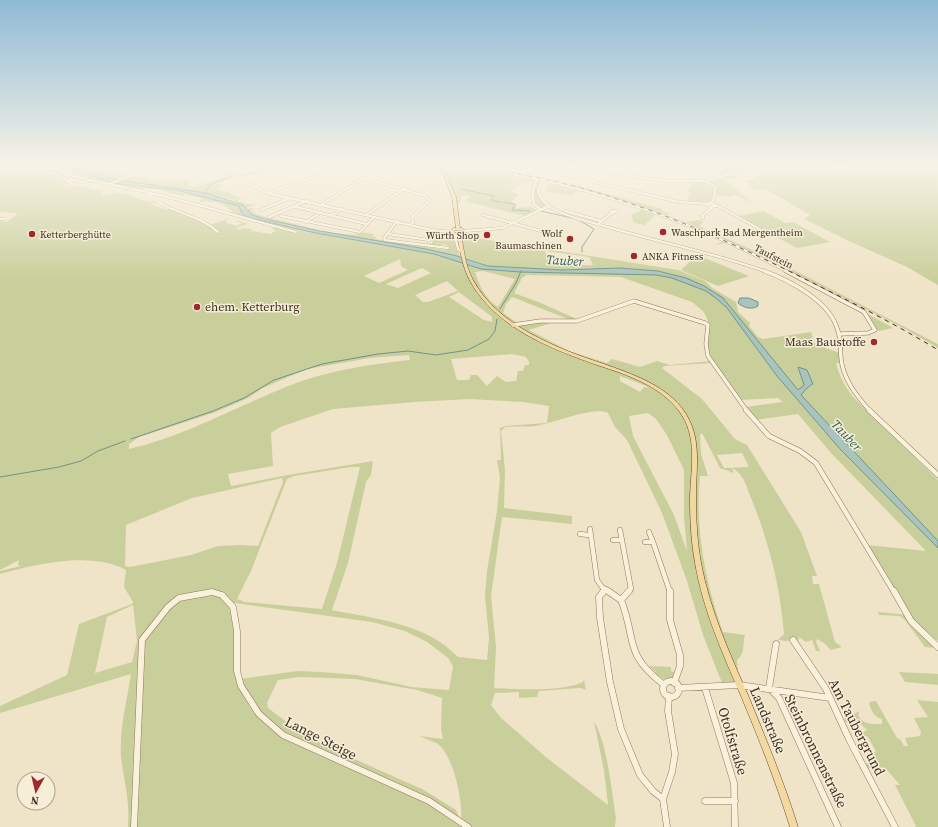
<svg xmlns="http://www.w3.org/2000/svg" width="938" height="827" viewBox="0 0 938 827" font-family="'Source Serif 4',serif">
	<rect width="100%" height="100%" fill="#f0e4c8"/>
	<path fill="#c9cf9b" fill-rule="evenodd" d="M0 165H16V167C27 167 36 164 46 166 56 168 66 175 75 173L59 165H61L111 182 92 183 63 178 69 181 64 186 72 187 83 186 95 190 101 188 104 191 100 195C107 196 112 193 119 193 129 193 141 201 149 202 152 202 154 200 158 201L150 204 167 210 171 208 185 212 211 224 221 222 217 220 222 221 230 218 225 221 227 223 237 226 242 223 237 222 235 220 248 224 236 228 239 230 244 228 251 229V231L271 234 275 231 272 229 274 226 228 215 232 211 228 209 229 208C220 202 209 200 199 203L201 198 187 195 182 196 156 189 145 188 138 191 108 184 113 183C157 191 196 191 239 206L243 214 247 217 263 221 316 233 434 254 481 269 520 272 656 275 672 278 706 291 717 299 727 308 777 376 840 449 938 548V640L931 639 938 648 925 647 905 620 900 616 879 615 878 612 907 615 867 545 926 551 831 453 798 414 754 420 745 407 783 402 778 398 740 400 712 363 664 366 662 368 702 399 735 439 747 445 801 532 817 576H812L813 584H819L835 642 842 647 831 650 824 643 817 639 816 642 820 651H816L812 640 806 642 799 637 798 642 793 640 786 641 778 640 784 634C780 586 769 542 751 498 746 486 744 474 732 468L734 473 720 468 702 433 700 435 701 454 708 476H700C695 529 705 582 723 632L745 635C742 645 746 653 737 660L739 685 722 683 703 635 687 581 662 513 627 440 615 427 608 413C594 406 554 423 536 426 526 427 515 426 505 427L501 431 505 470 504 508 572 516V524L502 517 491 596 496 647 494 688C517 689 563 692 583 682L584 679 586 690 580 688 539 691 537 697 519 698V692L495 693 491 705 501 718 547 758 608 805 604 770 594 722C607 740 612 794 616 818L615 827H128C130 799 124 783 121 757 119 730 127 700 131 674L0 713V706L67 675 79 624 132 604 133 602 124 587 126 570C91 551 37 564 0 574V571L21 566 18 565 19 560 0 570V221L7 222 18 213 0 212V170L9 167 0 168ZM400 259 401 266 408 270 379 283 364 276ZM422 268 431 273 398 288 386 284ZM483 271 515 279 498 307C485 299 479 285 475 272ZM527 275 621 277 692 302 704 312 708 321 705 323 708 325 707 347 711 361 670 365 657 361 640 367 612 359 607 363 569 351 529 330 558 321 516 322 503 313 506 304 512 297 573 321 579 320 541 303 514 293 522 278ZM447 281 458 291 428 302H423L415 295ZM459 292 492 317V322L484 320 449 297ZM512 354 526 357 529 362V365H525L523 371H518L516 381 506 382 497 376 487 386 477 375H471L469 380H457L451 359ZM409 355 410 360C373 364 333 370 299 382 242 403 189 435 129 449V444L139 437 216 412 248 398 263 388 307 369 370 358ZM620 376 646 386 649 388 644 387 640 392 620 381ZM470 399 523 402 549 406 547 423 506 426 500 428 501 460H497L500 478 497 511 487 571 485 596 489 638 487 660 458 657C426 623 375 619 332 610L348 563 366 482 371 475 373 461 288 475 231 486 228 474 273 466 271 433 280 427 333 409 415 402ZM648 413 656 419 667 435 684 470V517L687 551 674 515 633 436 629 416ZM742 453 749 467 724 468 717 455ZM351 467H360L337 563 322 609 245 602 237 599 251 571 287 479 294 476ZM282 478 283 482 258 546 239 545 218 546 191 555 130 567 125 566 126 525 192 498ZM235 603 372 622 405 631 427 642 448 658 453 666 449 690 412 687 357 675 321 672 298 671 240 679 233 607ZM133 605 137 641 132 662 95 673 107 617ZM299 677 355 679 417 690 442 698 441 729 443 739 419 736C425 739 434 741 439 745 454 758 463 802 461 821L456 810 424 790 332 749 300 732 268 708 267 703 278 680Z
		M71 165H94L127 176H136L160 181 176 179 192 182 187 185 195 187 230 175 235 177 216 183 224 186 218 188 219 190 227 192 242 198 237 200C242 204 251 204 256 205L246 208C229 191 161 188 136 184 114 180 91 174 71 165Z
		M442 165H457L518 174 515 178 521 179 519 176 548 181 539 186 538 191 549 206 540 209 534 205 532 191 534 183C524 180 518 185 511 192L519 194 511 202 517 204 516 208 531 207 536 210 526 216 464 201 471 196 467 195 460 196 461 200 456 206 452 190Z
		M723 165H938V285L907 267 849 241 804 219 810 215 766 189 755 190 744 180H751L762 174 754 171 741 173 737 179 718 178H722L754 204 736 195 728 197 715 195 710 203 687 201 690 193 688 192 692 184 682 183C694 184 711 183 720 174L719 171 722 169Z
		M549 178 663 209 662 211 670 214 667 215Z
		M550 182 580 189 571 196 545 191Z
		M252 208 255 209 251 211 256 212 255 214 327 232 355 235 360 232 374 234 372 236 376 237 375 239 447 250 449 246 442 244 439 247 431 245 433 240 430 238 431 237 445 241 449 237 441 233 437 234V236L434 235V232H431L432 230C457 236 453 232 460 257L288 224 252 215 247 209Z
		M643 209 656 214 645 225 634 223 631 215Z
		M764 211 785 223 793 222 830 242 797 248 737 216Z
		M700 220 704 222 699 226 768 257 938 344V348L907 330 786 268 686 222Z
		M459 235 678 270 705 281 712 288 736 302 738 312 750 323 749 326 758 337 763 339 811 332 813 339 811 340 817 345 840 353 841 363H836C840 378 846 389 856 400L938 480V541L801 395 807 388 812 386 798 368 804 385 798 391 723 298 704 286 686 278 658 271 620 268 563 270 493 267 466 258ZM545 251 589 257 593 265H549Z
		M724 241 864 312 893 328 879 331C871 325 869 318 863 312L742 250 726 243 715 245Z
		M697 255 749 276 718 286 681 270Z
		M649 666 671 667V671L675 673 672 678 664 679 655 674 656 672Z
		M899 672 938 674V685L905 682Z
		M917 700 938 702V827H915L916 826 895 785H900L888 771 876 765 868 769 872 776H868L863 766 873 760 870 756 876 751 867 736 863 737 860 734 867 730 860 723 856 726 854 723 845 722V718L860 711 858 715C863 725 872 724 882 724V719C874 717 871 711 869 702L876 701 897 738 900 739 904 746H908L905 738 920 736 921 732 914 718 928 717Z"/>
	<path fill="#a9c4bc" stroke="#6f938a" d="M61 165H71L117 180 111 182Z
		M119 180 206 193 243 205 252 215 265 219 320 231 426 249 457 256 488 266 563 270 620 268 658 271 686 278 704 286 723 298 798 390 804 385 798 367 807 370 813 384 807 388 801 395 938 541V548L840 449 777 376 727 308 717 299 706 291 672 278 656 275 520 272 481 269 434 254 316 233 263 221 247 217 242 214 239 206 180 191 113 183Z
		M740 298H749L758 302V306C752 310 744 308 738 303Z"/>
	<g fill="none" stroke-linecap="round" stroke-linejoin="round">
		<path stroke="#6f938a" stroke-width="1" d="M129 165 143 169
			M239 176 265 170 274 165
			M461 189 494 196 491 200 500 202
			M204 194 211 184 231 177
			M503 202 515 204 512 210 530 211
			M540 211 577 219 594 229 582 247V252
			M500 309 516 283 521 271
			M131 439 213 411 244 398 274 380 322 364 378 354 408 351 436 355 468 350 489 339 495 331 497 319
			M0 477 59 467 81 461 98 451 125 441"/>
		<defs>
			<path id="minor-far3" d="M0 165H3
				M43 165C76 180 111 184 146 192 196 203 246 219 296 232
				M172 165 191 170 221 172
				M457 165C573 180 685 217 788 272
				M518 165H520
				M557 165 664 181H704L716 187 713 201 710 203
				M37 169 57 175 76 186
				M552 172 679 202 709 204
				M223 173 221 172 241 165
				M227 173 267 193 432 230 452 232
				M547 177 560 165
				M69 179 84 182
				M538 179C531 187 533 194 534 204L540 209
				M543 181 538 190C540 198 544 202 550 207 567 217 589 222 608 227 661 243 715 253 767 272
				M704 181 740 172 878 165
				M109 184 160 165
				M147 193C167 213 197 213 218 232
				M268 193 335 170 426 196 429 200 428 202 412 217 413 222 410 225
				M710 203 718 206 710 207 707 205Z
				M321 205 362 179
				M718 206 758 228 767 235
				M296 207 366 224
				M261 210 290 198
				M565 211 601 221
				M611 211H617L612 213Z
				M366 215 405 188 416 165
				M483 215 541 231 544 234
				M281 216 360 232 374 217
				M331 216 342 209
				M269 217 307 201
				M703 218 702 216 712 208
				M0 219H4
				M397 221 384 238 385 240 448 248
				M306 222 318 214
				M599 223 612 213
				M464 231 502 228 549 206
				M448 233 455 236 458 249 461 251
				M388 234 429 240
				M429 242 432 230"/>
			<path id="minor-far2" d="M764 271C789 280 829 301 837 328 841 337 840 348 841 358 843 379 856 395 870 411
				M786 271 864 312 875 330 868 333 840 334
				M513 325 540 321H577L634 301 705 323 708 325 706 344 708 356 747 411"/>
			<path id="minor-far1" d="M746 410 769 436 800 451 816 463 894 592
				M869 410 938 475
				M590 529 597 580 602 587 609 592
				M620 530 631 589 628 592
				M649 532 653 542
				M580 534 589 535
				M613 540H622
				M645 542H653L670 592
				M602 592 606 589"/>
			<path id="minor" d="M604 591 599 597 600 618 610 682 621 729 640 775 653 791 663 799
				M608 591 621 600
				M670 591V620L680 655V666L674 683
				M894 591 911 621 938 647
				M621 600 629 591
				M621 600C637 640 623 653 663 684
				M793 640 826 689 849 739 895 827
				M776 644 769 688 779 698 838 827
				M663 689a8 8 0 1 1 16 0a8 8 0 1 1-16 0Z
				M678 688 739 685 830 698
				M705 688 734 783 735 827
				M705 801H735
				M134 827 142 640 168 607 179 598 212 592 222 595 233 607 237 631V671L241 686 259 714 283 735 429 801 468 827
				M667 827 663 799 672 772 675 754 668 711 669 696"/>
			<path id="major" d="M440 165H442L456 197 460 228H462L466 232 461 234C464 250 465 265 473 280 498 326 558 349 604 364 632 374 662 384 681 407 703 434 696 465 696 496 696 518 697 541 701 563 710 610 729 652 748 695 766 739 784 782 798 827H790C776 782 759 739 741 696 722 652 703 610 695 563 691 541 690 519 690 497 691 467 698 436 679 411 660 386 628 375 600 366 551 349 496 328 470 281 462 266 460 250 457 235H454L450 232 453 228H456L452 197ZM455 230H460L462 231 456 233 454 232Z
				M907 165H938V166H908Z"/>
		</defs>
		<use href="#minor-far3" stroke="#8d765c" stroke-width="3"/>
		<use href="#minor-far2" stroke="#8d765c" stroke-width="4.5"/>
		<use href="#minor-far1" stroke="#8d765c" stroke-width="5.5"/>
		<use href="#minor" stroke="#8d765c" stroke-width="7"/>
		<use href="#major" stroke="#5b4430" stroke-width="1"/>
		<use href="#minor-far3" stroke="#faf1dc" stroke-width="2.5"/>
		<use href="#minor-far2" stroke="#faf1dc" stroke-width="3.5"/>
		<use href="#minor-far1" stroke="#faf1dc" stroke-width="4.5"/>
		<use href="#minor" stroke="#faf1dc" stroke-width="6"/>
		<use href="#major" fill="#f3d9a0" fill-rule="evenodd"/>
		<path stroke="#3d2e20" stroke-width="1" stroke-dasharray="4.5 4.5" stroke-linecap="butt" d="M465 165C496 170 527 175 557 182 646 203 731 242 813 283 855 304 897 325 938 350"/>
		<defs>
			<path id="minor-bridge" d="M543 181 547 177"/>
		</defs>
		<use href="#minor-bridge" stroke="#8d765c" stroke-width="3" stroke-linecap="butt"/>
		<use href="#minor-bridge" stroke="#faf1dc" stroke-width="2.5"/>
	</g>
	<linearGradient id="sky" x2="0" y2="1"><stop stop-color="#8fbad6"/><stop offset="0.59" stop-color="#f8f3e6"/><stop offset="1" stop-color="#f8f3e6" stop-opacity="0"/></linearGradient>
	<rect width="938" height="280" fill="url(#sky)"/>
	<g fill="#9e2a2b" stroke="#f7eed8" stroke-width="1.5">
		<circle cx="663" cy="232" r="4"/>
		<circle cx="32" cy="234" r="4"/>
		<circle cx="487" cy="235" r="4"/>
		<circle cx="570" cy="239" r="4"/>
		<circle cx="634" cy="256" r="4"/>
		<circle cx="197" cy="307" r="4"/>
		<circle cx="874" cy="342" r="4"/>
	</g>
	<g text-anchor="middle" stroke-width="3" stroke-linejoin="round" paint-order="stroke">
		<g font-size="10" fill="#3d2e20" stroke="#f7eed8" text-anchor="start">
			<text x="671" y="236">Waschpark Bad Mergentheim</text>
			<text x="562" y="237" text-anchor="end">Wolf<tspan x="562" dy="12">Baumaschinen</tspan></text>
			<text x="40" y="238">Ketterberghütte</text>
			<text x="479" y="239" text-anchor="end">Würth Shop</text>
			<text x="642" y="260">ANKA Fitness</text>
		</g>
		<g font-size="10" fill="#3d2e20" stroke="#f7eed8">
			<text transform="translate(774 256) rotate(27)" y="4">Taufstein</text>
		</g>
		<g font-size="12" fill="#3d2e20" stroke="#f7eed8" text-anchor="start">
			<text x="205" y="311">ehem. Ketterburg</text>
			<text x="866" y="346" text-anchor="end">Maas Baustoffe</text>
		</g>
		<g font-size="13" font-style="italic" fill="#2f5d5a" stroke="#f7eed8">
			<text transform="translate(565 260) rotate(3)" y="5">Tauber</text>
			<text transform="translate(847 435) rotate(47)" y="5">Tauber</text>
		</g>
		<g font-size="14" fill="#3d2e20" stroke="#f7eed8">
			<text transform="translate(768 720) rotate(67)" y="5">Landstraße</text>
			<text transform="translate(857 727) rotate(63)" y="5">Am Taubergrund</text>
			<text transform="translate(321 738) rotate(27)" y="5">Lange Steige</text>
			<text transform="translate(733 741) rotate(73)" y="5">Otolfstraße</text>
			<text transform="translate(816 751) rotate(64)" y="5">Steinbronnenstraße</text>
		</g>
	</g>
	<g transform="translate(36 791) rotate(188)"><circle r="19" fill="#f7eed8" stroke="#ada18e"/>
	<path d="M0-3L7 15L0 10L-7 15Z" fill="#9e2a2b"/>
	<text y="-6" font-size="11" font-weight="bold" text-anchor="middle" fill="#3d2e20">N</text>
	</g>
</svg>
